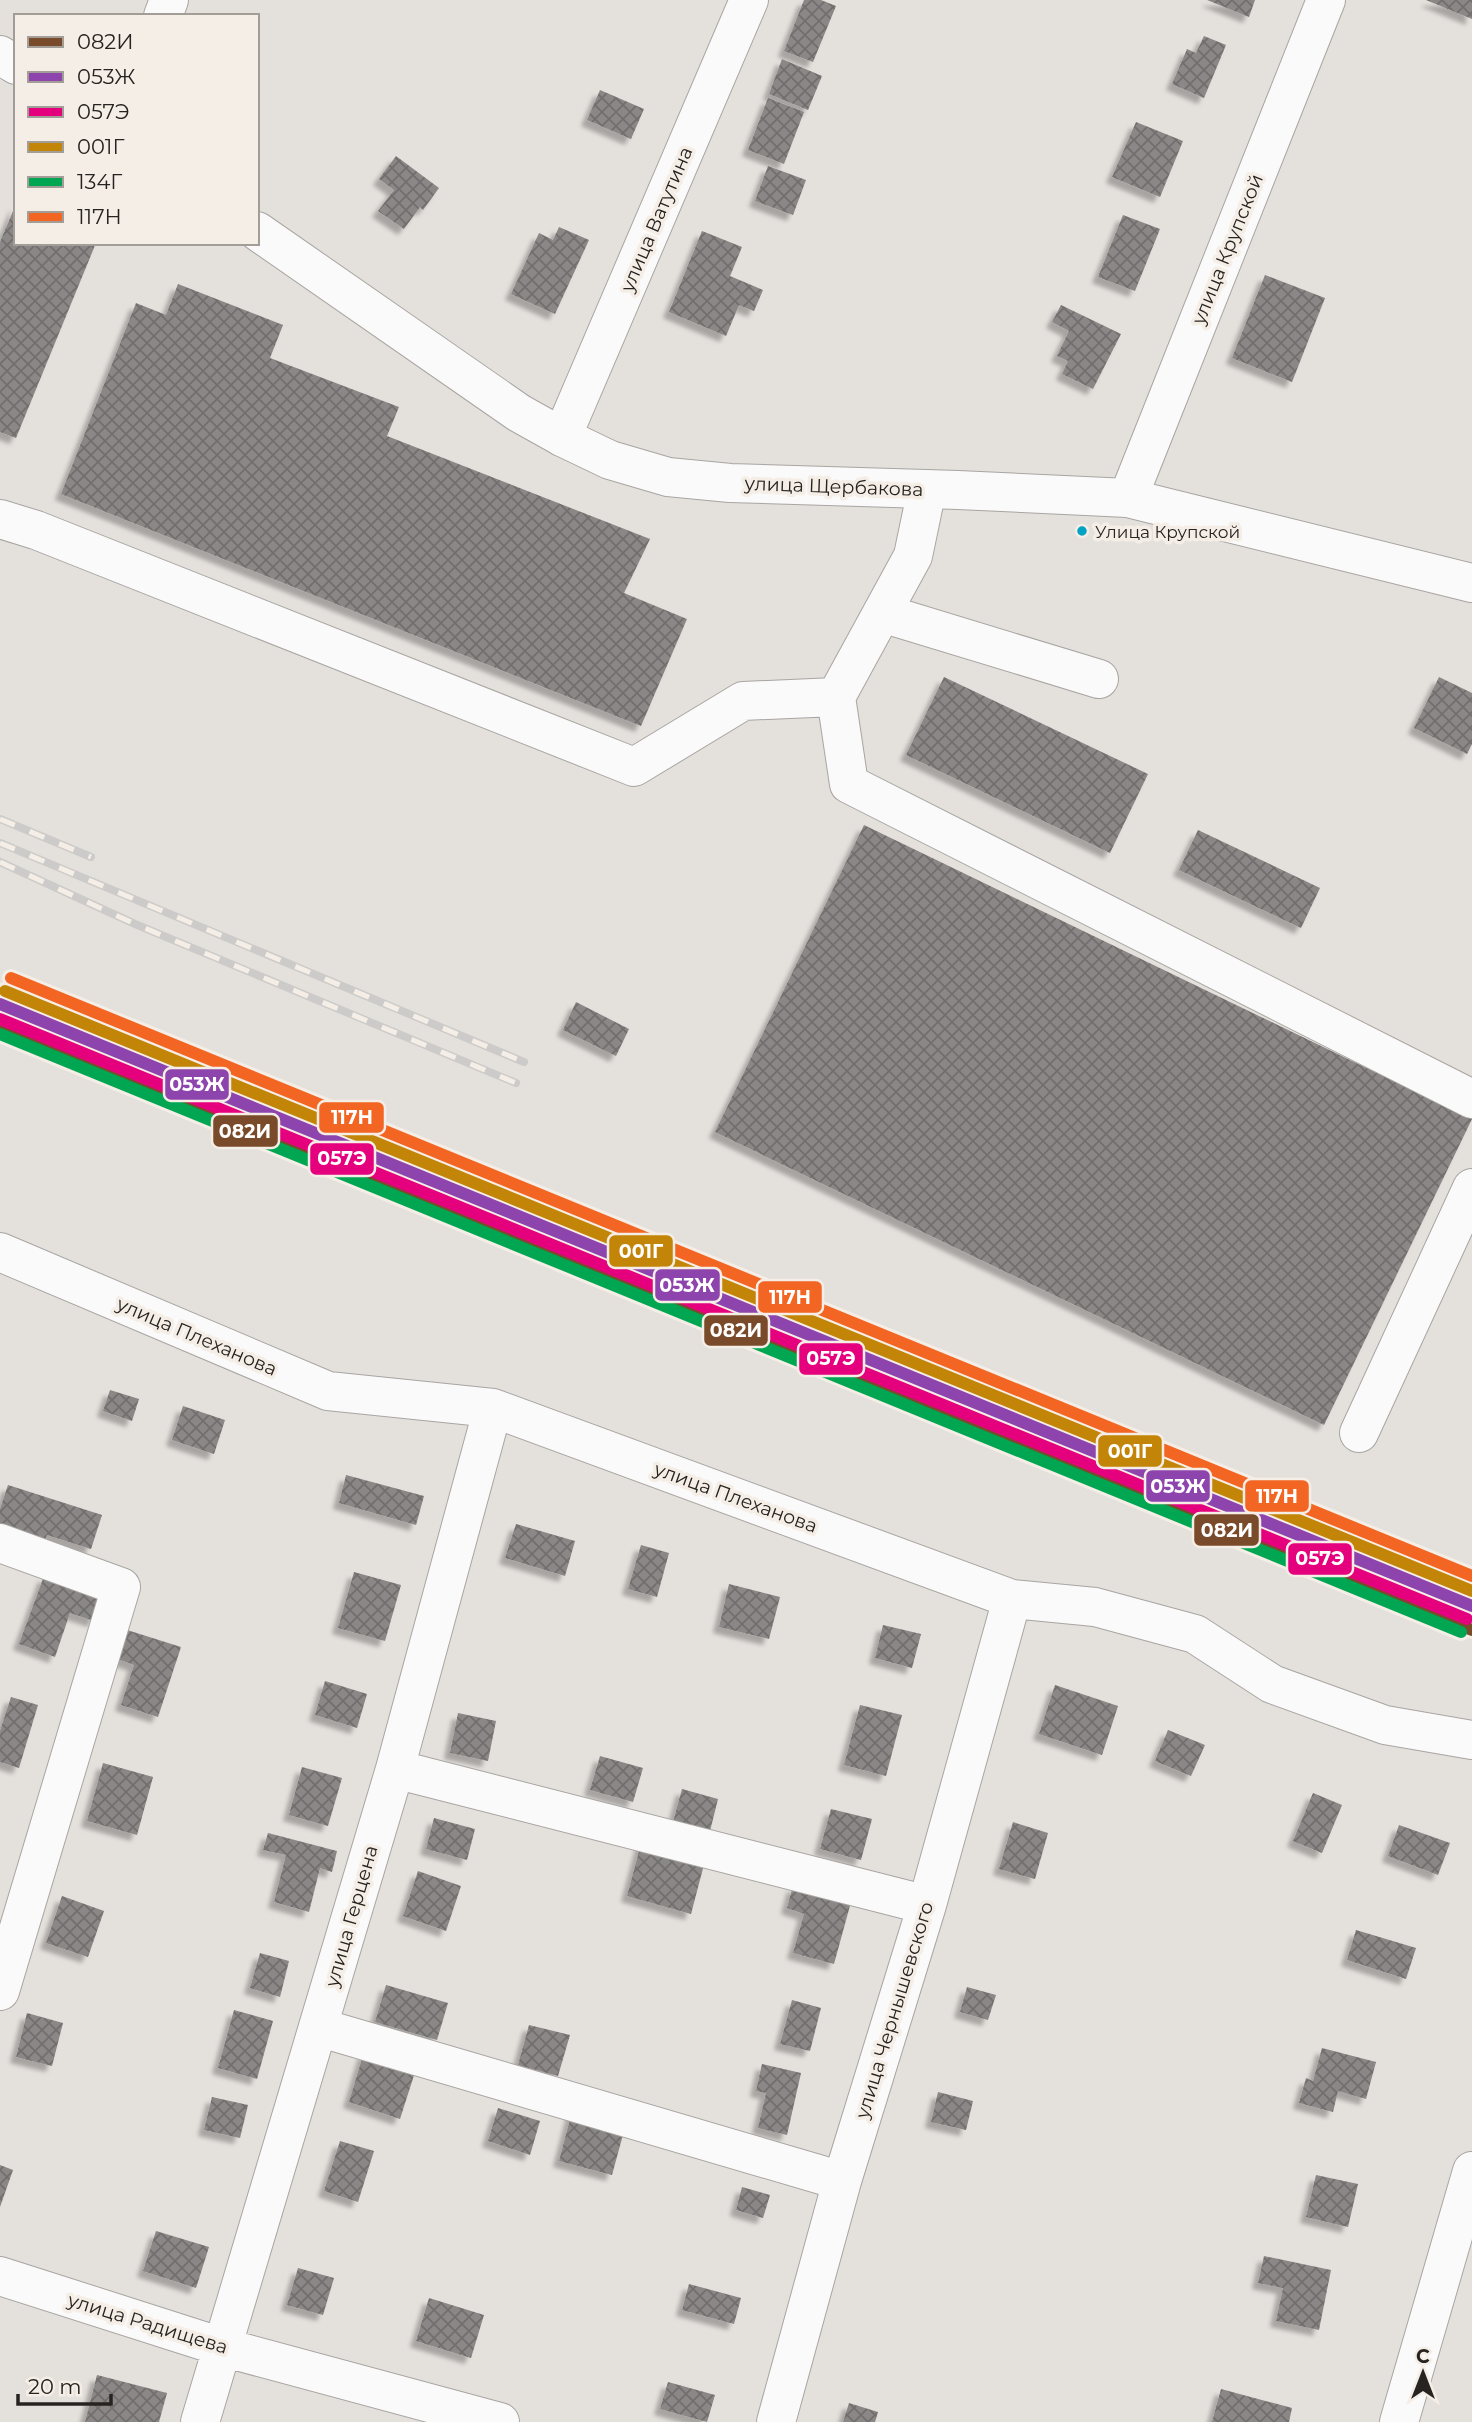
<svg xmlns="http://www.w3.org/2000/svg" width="1472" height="2422" viewBox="0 0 1472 2422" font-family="Montserrat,sans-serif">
	<defs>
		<pattern id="building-cross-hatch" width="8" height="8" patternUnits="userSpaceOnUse" patternTransform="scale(1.75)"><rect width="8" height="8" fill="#8a8786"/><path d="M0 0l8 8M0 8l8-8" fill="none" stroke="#716e6d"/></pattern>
		<filter id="shadow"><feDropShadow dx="-6" dy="6" stdDeviation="2" flood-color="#0004"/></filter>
	</defs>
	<rect width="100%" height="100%" fill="#e4e0dc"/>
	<path fill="url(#building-cross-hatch)" filter="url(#shadow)" d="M804 0H821L836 6 813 62 784 51Z
		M1207 0H1255L1249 17Z
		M1426 0H1472V19Z
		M1204 36 1226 45 1204 98 1172 84 1187 49 1196 53Z
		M782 59 822 76 808 110 769 94Z
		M600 90 644 109 631 139 587 120Z
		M768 98 804 112 784 164 748 150Z
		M1136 122 1183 141 1160 197 1112 177Z
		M396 156 439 188 423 210 420 207 404 229 378 211 394 190 379 179Z
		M768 166 806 180 793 215 755 201Z
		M16 204V243H96L16 438 0 432V242Z
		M1123 215 1160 229 1135 291 1098 277Z
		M559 227 589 240 555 314 511 294 539 233 553 240Z
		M702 231 742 247 730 276 763 290 754 311 739 305 726 336 669 312Z
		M1265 275 1325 298 1292 382 1232 358Z
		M178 284 283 325 270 358 399 407 387 436 650 539 624 593 687 619 641 726 61 494 136 303 166 315Z
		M1061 305 1121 334 1093 389 1062 374 1068 361 1057 356 1069 331 1052 322Z
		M944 677 1148 774 1110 853 906 755Z
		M1439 677 1472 693V744L1467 754 1414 728Z
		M864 825 1472 1119 1324 1425 715 1132Z
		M1198 830 1320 888 1301 928 1179 870Z
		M576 1002 629 1029 616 1056 563 1030Z
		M110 1390 139 1399 132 1421 103 1411Z
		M183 1406 225 1420 214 1454 172 1440Z
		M346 1475 424 1496 416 1525 339 1503Z
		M8 1485 102 1515 91 1549 47 1535 44 1545 0 1530V1509Z
		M516 1524 575 1541 565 1576 505 1558Z
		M641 1545 669 1553 657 1597 628 1589Z
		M354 1572 401 1585 385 1641 338 1628Z
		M44 1576 103 1597 94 1621 70 1613 55 1657 19 1644Z
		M729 1584 780 1597 769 1639 719 1627Z
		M883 1625 921 1634 912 1668 875 1658Z
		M124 1629 181 1647 158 1717 121 1705 134 1665 115 1658Z
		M325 1681 367 1694 357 1728 315 1715Z
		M1055 1685 1118 1706 1102 1755 1039 1734Z
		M11 1697 38 1705 19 1768 0 1762V1731Z
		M860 1705 902 1715 886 1776 844 1765Z
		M458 1713 496 1721 488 1761 450 1753Z
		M1168 1730 1205 1745 1191 1776 1155 1761Z
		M600 1756 643 1768 633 1802 590 1790Z
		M103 1763 153 1777 137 1835 87 1821Z
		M302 1767 342 1778 328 1826 289 1815Z
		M682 1789 718 1799 710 1831 673 1822Z
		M1313 1793 1342 1805 1322 1853 1293 1841Z
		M831 1809 872 1819 861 1860 820 1849Z
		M434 1818 475 1829 467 1860 426 1849Z
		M1013 1822 1048 1833 1035 1879 999 1869Z
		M1399 1825 1450 1843 1438 1875 1388 1856Z
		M268 1833 337 1851 332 1872 320 1868 309 1912 274 1902 286 1855 263 1850Z
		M642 1840 706 1857 691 1914 627 1896Z
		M418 1871 461 1886 446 1931 403 1916Z
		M793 1886 851 1902 834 1964 793 1953 804 1914 787 1908Z
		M62 1896 104 1911 88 1957 46 1943Z
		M1356 1930 1416 1948 1406 1979 1347 1960Z
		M260 1953 289 1961 280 1997 250 1988Z
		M386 1985 448 2003 437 2040 375 2022Z
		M967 1987 996 1995 988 2020 960 2012Z
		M792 2000 821 2008 810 2051 780 2044Z
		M234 2010 273 2021 257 2079 218 2068Z
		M27 2013 63 2023 52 2066 16 2057Z
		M529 2025 570 2035 558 2076 518 2065Z
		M1322 2048 1376 2062 1366 2099 1338 2091 1333 2112 1299 2103 1306 2078 1313 2081Z
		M364 2052 416 2069 400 2119 349 2102Z
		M762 2064 801 2073 787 2135 758 2128 766 2093 756 2091Z
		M938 2092 973 2101 966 2130 931 2122Z
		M212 2097 248 2105 240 2138 204 2130Z
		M498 2108 540 2121 530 2155 488 2141Z
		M573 2108 624 2131 612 2175 559 2161Z
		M340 2141 374 2151 358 2202 324 2191Z
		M0 2165 13 2170 0 2207Z
		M1316 2175 1358 2184 1348 2227 1306 2217Z
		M742 2187 770 2195 763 2218 736 2210Z
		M156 2231 209 2247 196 2288 143 2271Z
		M1264 2256 1331 2270 1319 2330 1276 2321 1283 2288 1258 2283Z
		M298 2268 334 2278 323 2315 287 2305Z
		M689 2284 741 2298 734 2324 682 2310Z
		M429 2298 484 2315 471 2358 416 2341Z
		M97 2375 167 2393 159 2422H85Z
		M668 2382 715 2395 707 2422 660 2409Z
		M1221 2389 1292 2408 1289 2422H1212Z
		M849 2403 878 2412 875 2422H843Z"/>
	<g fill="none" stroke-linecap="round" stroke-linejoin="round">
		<defs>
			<path id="minor" d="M163 16 169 0
				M562 437 749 0
				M1128 498 1326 0
				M0 519 36 530 634 767 743 701 836 697 913 556 927 489
				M882 613 1099 679
				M836 697 849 784 1472 1099
				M0 1252 328 1391 493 1408 1012 1599 1095 1607 1195 1634 1272 1684 1385 1725 1472 1740
				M1359 1433 1472 1188
				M0 1543 121 1587 0 1991
				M395 1769 927 1905
				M318 2027 842 2181
				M0 2276 222 2347 500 2422
				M200 2422 395 1769 493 1408
				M776 2422 842 2181 927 1905 1012 1599
				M1399 2422 1472 2171"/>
			<path id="major" d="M0 55 16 65
				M257 231 519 413 562 437 610 460 668 477 730 483 958 490 1128 498 1472 583"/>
		</defs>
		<use href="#minor" stroke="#a8a5a2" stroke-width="40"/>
		<use href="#major" stroke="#a8a5a2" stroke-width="40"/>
		<use href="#minor" stroke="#fbfafa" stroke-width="38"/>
		<use href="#major" stroke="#fbfafa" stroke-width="38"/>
		<defs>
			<path id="rail" d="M0 819 91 857
				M0 843 524 1062
				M0 862 135 924 516 1083
				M215 1063 1472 1577"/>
		</defs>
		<use href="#rail" stroke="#cccbc9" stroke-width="8"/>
		<use href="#rail" stroke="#f5eee6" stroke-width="5" stroke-dasharray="16" stroke-linecap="butt"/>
		<defs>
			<path id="rail-1" d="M0 1031 1472 1630"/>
			<path id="rail-2" d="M0 1004 1472 1606"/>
			<path id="rail-3" d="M0 1019 1467 1619"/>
			<path id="rail-4" d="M5 991 1472 1591"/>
			<path id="rail-5" d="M0 1034 1461 1632"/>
			<path id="rail-6" d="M11 978 1472 1576"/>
		</defs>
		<use href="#rail-1" stroke="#f5eee6" stroke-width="18"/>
		<use href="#rail-2" stroke="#f5eee6" stroke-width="18"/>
		<use href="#rail-3" stroke="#f5eee6" stroke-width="18"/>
		<use href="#rail-4" stroke="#f5eee6" stroke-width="18"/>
		<use href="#rail-5" stroke="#f5eee6" stroke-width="18"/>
		<use href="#rail-6" stroke="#f5eee6" stroke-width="18"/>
		<use href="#rail-1" stroke="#7a4b2a" stroke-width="12"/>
		<use href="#rail-2" stroke="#8e44ad" stroke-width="12"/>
		<use href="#rail-3" stroke="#e5007d" stroke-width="12"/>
		<use href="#rail-4" stroke="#c38508" stroke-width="12"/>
		<use href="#rail-5" stroke="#00a651" stroke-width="12"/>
		<use href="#rail-6" stroke="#f26522" stroke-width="12"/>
	</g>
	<circle fill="#02a2c5" stroke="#f5eee6" stroke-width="2.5" cx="1082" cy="531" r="6"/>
	<g text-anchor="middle" stroke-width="7" stroke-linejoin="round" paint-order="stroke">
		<g font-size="17" fill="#262320" stroke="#f5eee6" text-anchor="start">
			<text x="1095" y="538">Улица Крупской</text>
		</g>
		<g font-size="19" fill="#262320" stroke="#f5eee6">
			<text transform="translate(656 219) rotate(-67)" y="7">улица Ватутина</text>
			<text transform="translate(1227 249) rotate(-68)" y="7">улица Крупской</text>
			<text transform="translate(834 486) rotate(2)" y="7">улица Щербакова</text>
			<text transform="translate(197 1336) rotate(23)" y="7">улица Плеханова</text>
			<text transform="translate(736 1497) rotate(20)" y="7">улица Плеханова</text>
			<text transform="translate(351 1916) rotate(-74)" y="7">улица Герцена</text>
			<text transform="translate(894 2010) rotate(-73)" y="7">улица Чернышевского</text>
			<text transform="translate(148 2323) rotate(17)" y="7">улица Радищева</text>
		</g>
	</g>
	<g stroke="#f5eee6" stroke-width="2.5">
		<rect x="164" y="1068" width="66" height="33" rx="7" fill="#8e44ad"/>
		<rect x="318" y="1101" width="67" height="33" rx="7" fill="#f26522"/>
		<rect x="212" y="1114" width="67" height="34" rx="7" fill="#7a4b2a"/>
		<rect x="309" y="1142" width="66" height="34" rx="7" fill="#e5007d"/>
		<rect x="608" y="1234" width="66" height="34" rx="7" fill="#c38508"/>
		<rect x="654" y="1268" width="67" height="34" rx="7" fill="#8e44ad"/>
		<rect x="757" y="1280" width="66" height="34" rx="7" fill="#f26522"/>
		<rect x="703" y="1314" width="66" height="33" rx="7" fill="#7a4b2a"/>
		<rect x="798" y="1342" width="66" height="34" rx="7" fill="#e5007d"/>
		<rect x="1097" y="1434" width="66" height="34" rx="7" fill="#c38508"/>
		<rect x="1145" y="1469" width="66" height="34" rx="7" fill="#8e44ad"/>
		<rect x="1244" y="1479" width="66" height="34" rx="7" fill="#f26522"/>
		<rect x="1193" y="1513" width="67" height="34" rx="7" fill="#7a4b2a"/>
		<rect x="1287" y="1542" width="66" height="34" rx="7" fill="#e5007d"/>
	</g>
	<g font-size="19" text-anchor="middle" font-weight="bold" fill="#fff">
		<text x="197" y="1091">053Ж</text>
		<text x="352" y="1124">117Н</text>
		<text x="245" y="1138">082И</text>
		<text x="342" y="1165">057Э</text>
		<text x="641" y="1258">001Г</text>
		<text x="687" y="1292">053Ж</text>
		<text x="790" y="1304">117Н</text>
		<text x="736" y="1337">082И</text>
		<text x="831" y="1365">057Э</text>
		<text x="1130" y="1458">001Г</text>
		<text x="1178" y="1493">053Ж</text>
		<text x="1277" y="1503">117Н</text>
		<text x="1227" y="1537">082И</text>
		<text x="1320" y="1565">057Э</text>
	</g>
	<rect x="14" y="14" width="245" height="231" fill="#f5eee6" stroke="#a29d97" stroke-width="2"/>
	<rect x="28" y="37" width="35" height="10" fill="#7a4b2a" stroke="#a29d97" stroke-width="2"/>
	<text x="77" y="49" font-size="21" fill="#262320">082И</text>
	<rect x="28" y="72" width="35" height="10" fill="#8e44ad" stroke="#a29d97" stroke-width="2"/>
	<text x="77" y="84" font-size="21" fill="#262320">053Ж</text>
	<rect x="28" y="107" width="35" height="10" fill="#e5007d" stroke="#a29d97" stroke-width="2"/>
	<text x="77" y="119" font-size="21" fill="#262320">057Э</text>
	<rect x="28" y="142" width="35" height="10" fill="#c38508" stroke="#a29d97" stroke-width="2"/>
	<text x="77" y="154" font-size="21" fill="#262320">001Г</text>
	<rect x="28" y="177" width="35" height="10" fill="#00a651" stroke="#a29d97" stroke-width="2"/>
	<text x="77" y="189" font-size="21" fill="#262320">134Г</text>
	<rect x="28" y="212" width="35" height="10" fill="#f26522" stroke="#a29d97" stroke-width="2"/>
	<text x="77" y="224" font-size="21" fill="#262320">117Н</text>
	<g transform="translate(1423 2373)" stroke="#f5eee6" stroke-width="5" paint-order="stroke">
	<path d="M0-5L12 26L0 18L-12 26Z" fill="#262320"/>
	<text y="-10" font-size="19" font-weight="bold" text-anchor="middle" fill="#262320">С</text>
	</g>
	<path d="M18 2394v10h93v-10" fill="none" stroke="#262320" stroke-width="3.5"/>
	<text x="28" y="2394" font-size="21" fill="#262320" stroke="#f5eee6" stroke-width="5" paint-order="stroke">20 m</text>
</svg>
